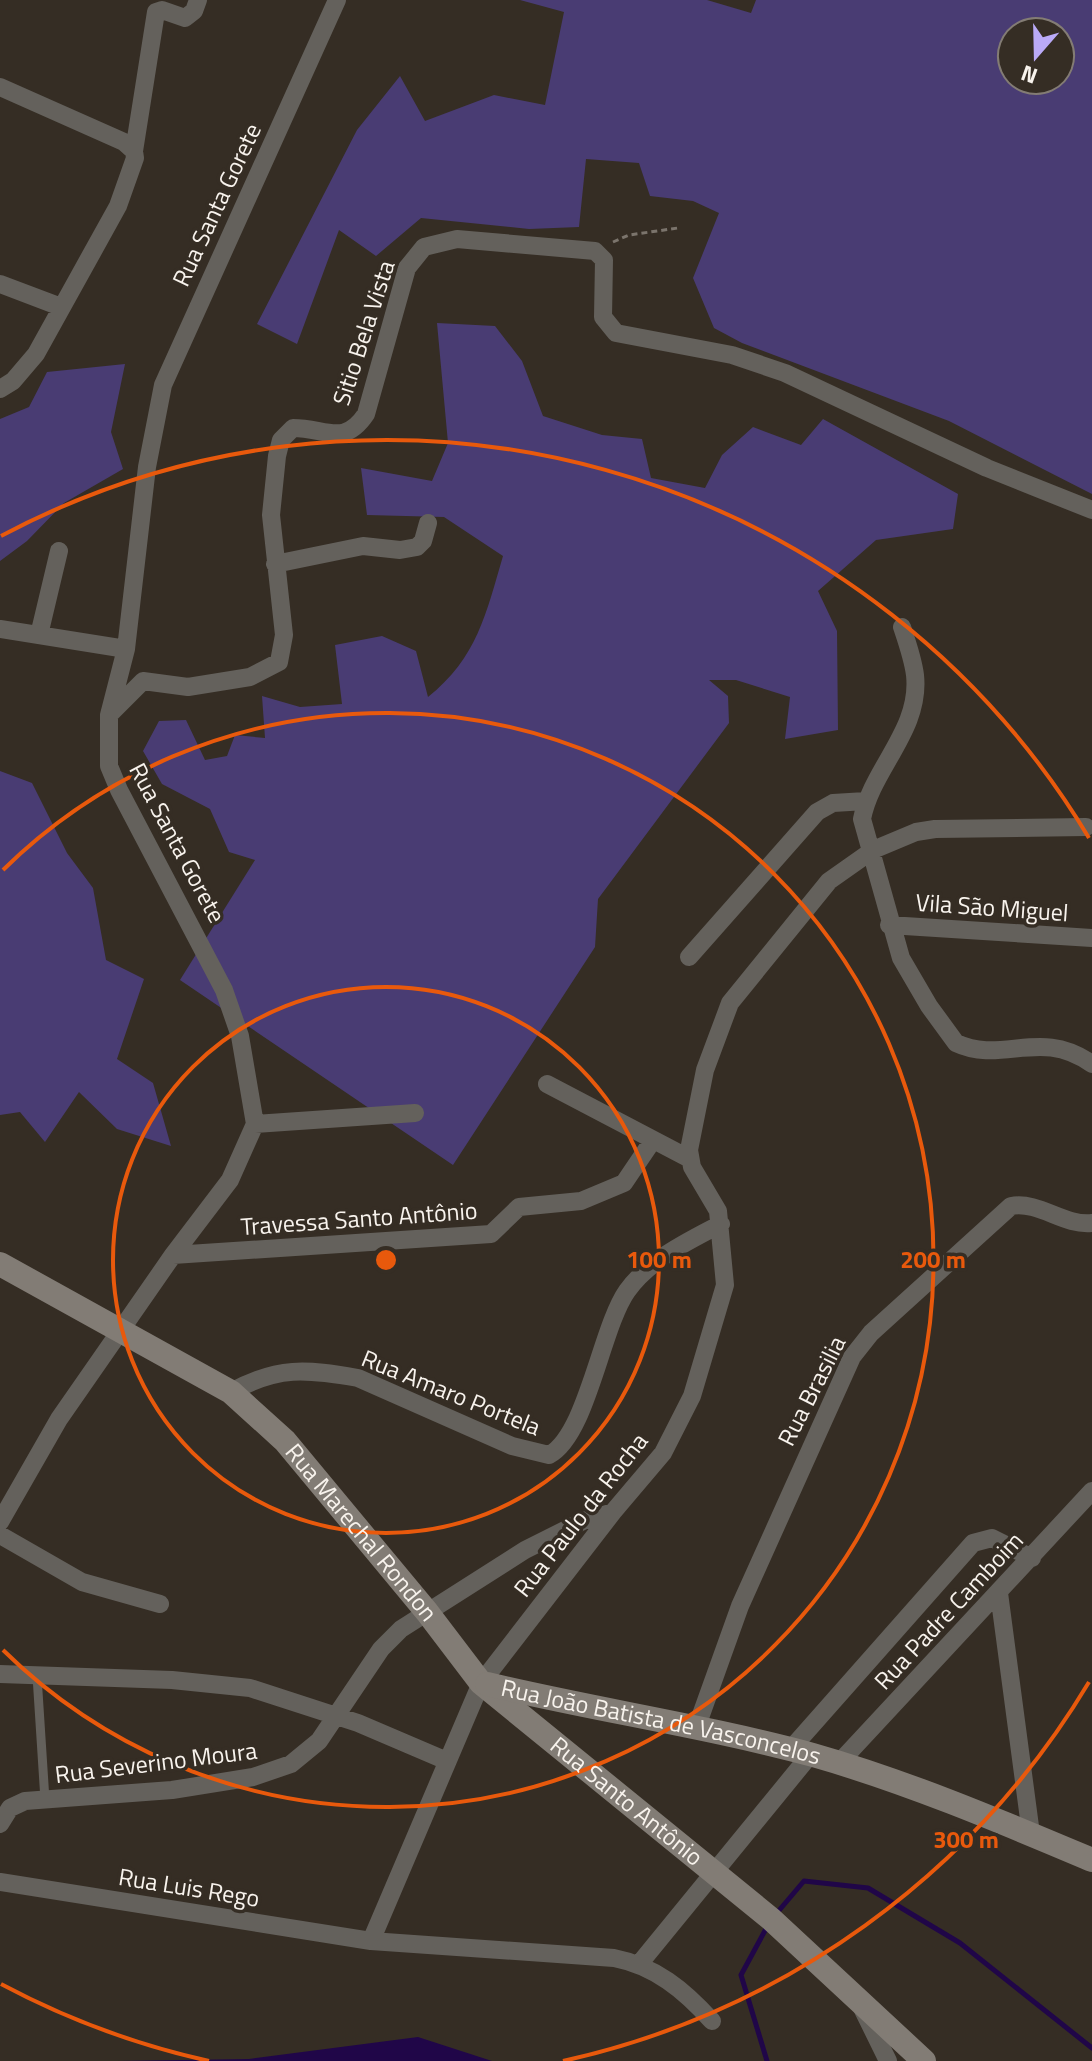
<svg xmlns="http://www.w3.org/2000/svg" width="1092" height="2061" viewBox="0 0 1092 2061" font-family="'Titillium Web',sans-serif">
	<rect width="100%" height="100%" fill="#352d24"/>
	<path fill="#493c73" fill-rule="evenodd" d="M520 0H707L751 13 756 0H1092V494L949 421 742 343 714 328 693 278 719 213 693 201 650 196 639 163 586 159 579 227 529 229 421 218 376 256 339 230 297 344 257 324 357 130 400 76 425 121 494 95 545 105 564 12ZM1012 32H1060V80H1012Z
		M437 323 495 326 522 361 543 416 602 435 642 439 651 478 705 488 722 455 753 427 801 445 823 419 958 494 953 529 876 540 818 591 837 631 838 730 785 739 790 697 736 680H709L728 696 729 723 598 899 595 947 453 1165 180 980 255 860 229 852 210 809 162 784 143 751 159 721 186 720 205 760 227 756 235 735 265 738 262 696 300 707 342 704 335 645 382 636 416 651 428 697C477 658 486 614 503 556L444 517 367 515 361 468 432 481 448 443Z
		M125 364 111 432 123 469 64 503 27 541 0 561V419L29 407 47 372Z
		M0 771 32 783 67 853 93 888 106 960 144 979 117 1059 153 1083 171 1146 117 1129 79 1092 45 1142 20 1112 0 1115Z"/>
	<path fill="#200648" d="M418 2037 492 2061H117L249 2059Z"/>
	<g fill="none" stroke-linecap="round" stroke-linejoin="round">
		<path stroke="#200648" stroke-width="5" d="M776 1914 804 1881 868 1888 960 1943 1092 2048
			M767 2061 741 1975 768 1925"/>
		<path stroke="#7b746c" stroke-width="3" stroke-dasharray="6 4" stroke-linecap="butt" d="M613 242 629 235 678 228"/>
		<path stroke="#64615c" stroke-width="9" d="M37 1676 45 1800"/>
		<path stroke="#64615c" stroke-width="18" d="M0 87 124 142 134 151 135 158 118 206 36 354 13 381 0 389
			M134 151 156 12 162 10 185 18 194 11 198 0
			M0 284 61 307
			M275 564 363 546 400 550 417 547 423 541 428 523
			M902 627C907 642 913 659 915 675 921 730 872 768 862 819L901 958 929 1006 956 1043C1003 1065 1040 1027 1092 1064
			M0 629 126 649
			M39 635 59 551
			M110 714 143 681 188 687 250 677 279 662 284 635 271 515 277 456 281 440 293 428C326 428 344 447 366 414L407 268 424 247 457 239 595 251 604 260 603 317 616 333 732 355 785 373 987 468 1092 510
			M889 925 1092 938
			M689 957 817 812 833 803 866 801
			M547 1084 690 1159
			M255 1124 415 1113
			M173 1255 491 1234 519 1207 581 1201 624 1183 653 1140
			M231 1392C278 1366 306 1369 358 1378L512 1446 549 1455C587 1435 601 1328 627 1291 649 1260 688 1241 721 1224
			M0 1522 59 1419 173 1255 230 1180 255 1124 240 1036 224 990 119 790 109 766V715L126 649 147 467 163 385 337 0
			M0 1535 82 1582 160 1604
			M999 1593 1031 1834
			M0 1674 172 1680 250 1688 358 1723 447 1761
			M697 1726 740 1606 852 1357 871 1333 1011 1206C1040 1201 1063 1226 1092 1223
			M790 1750 973 1543 992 1538 1032 1558
			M839 1763 1092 1491
			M0 1824 10 1808 25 1801 172 1790 253 1777 291 1764 319 1741 381 1649 401 1629 525 1550 583 1521 613 1512
			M0 1882 371 1941 614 1958C655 1966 684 1990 712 2021
			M371 1941 481 1683 613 1512 663 1453 692 1396 725 1285 718 1211 692 1167 689 1150 705 1070 730 1003 829 881 873 850 916 832 935 829 1086 827
			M640 1963 810 1755
			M863 2010 888 2061"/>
		<g stroke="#827c75" stroke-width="24">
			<path id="s1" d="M0 1264 231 1392 285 1441 427 1612 481 1683 771 1919 924 2061"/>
			<path id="s2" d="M487 1684C596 1710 706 1726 813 1755 908 1782 1002 1822 1092 1860"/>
		</g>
	</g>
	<g fill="none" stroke="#e8590c" stroke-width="4">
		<circle cx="386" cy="1260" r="273"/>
		<path d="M3 870A547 547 0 1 1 3 1650"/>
		<path d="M1089 1682A820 820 0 0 1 563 2061M209 2061A820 820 0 0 1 1 1984M1 536A820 820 0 0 1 1089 838"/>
	</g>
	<g text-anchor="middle" stroke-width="7" stroke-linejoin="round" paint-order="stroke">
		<g font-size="24" fill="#f8f3ed" stroke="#352d24">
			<text transform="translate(217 205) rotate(-65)" y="8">Rua Santa Gorete</text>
			<text transform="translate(364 333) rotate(-72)" y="8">Sitio Bela Vista</text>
			<text transform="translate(177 843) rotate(62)" y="8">Rua Santa Gorete</text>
			<text transform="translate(992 908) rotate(4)" y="8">Vila São Miguel</text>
			<text transform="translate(359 1219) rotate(-4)" y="8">Travessa Santo Antônio</text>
			<text transform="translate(812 1391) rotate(-63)" y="8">Rua Brasilia</text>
			<text transform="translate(451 1393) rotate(22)" y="8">Rua Amaro Portela</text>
			<text transform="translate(581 1515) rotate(-52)" y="8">Rua Paulo da Rocha</text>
			<text dy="8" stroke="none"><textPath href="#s1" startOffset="456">Rua Marechal Rondon</textPath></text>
			<text transform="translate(949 1611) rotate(-47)" y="8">Rua Padre Camboim</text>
			<text dy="8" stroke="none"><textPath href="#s2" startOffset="178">Rua João Batista de Vasconcelos</textPath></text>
			<text transform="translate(156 1763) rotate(-7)" y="8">Rua Severino Moura</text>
			<text dy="8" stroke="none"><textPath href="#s1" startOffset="836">Rua Santo Antônio</textPath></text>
			<text transform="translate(189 1888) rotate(9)" y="8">Rua Luis Rego</text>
		</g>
	</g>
	<circle cx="386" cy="1260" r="12" fill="#e8590c" stroke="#352d24" stroke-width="4"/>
	<g font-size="24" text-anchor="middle" font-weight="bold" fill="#e8590c" stroke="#352d24" stroke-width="7" stroke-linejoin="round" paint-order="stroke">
		<text x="659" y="1268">100 m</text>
		<text x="933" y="1268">200 m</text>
		<text x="966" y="1848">300 m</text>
	</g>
	<g transform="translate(1036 56) rotate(200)"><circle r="38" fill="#352d24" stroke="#837c74" stroke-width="2"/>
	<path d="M0-6L14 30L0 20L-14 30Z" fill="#baaaf7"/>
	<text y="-12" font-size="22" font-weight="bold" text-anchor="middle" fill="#f8f3ed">N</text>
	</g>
</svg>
